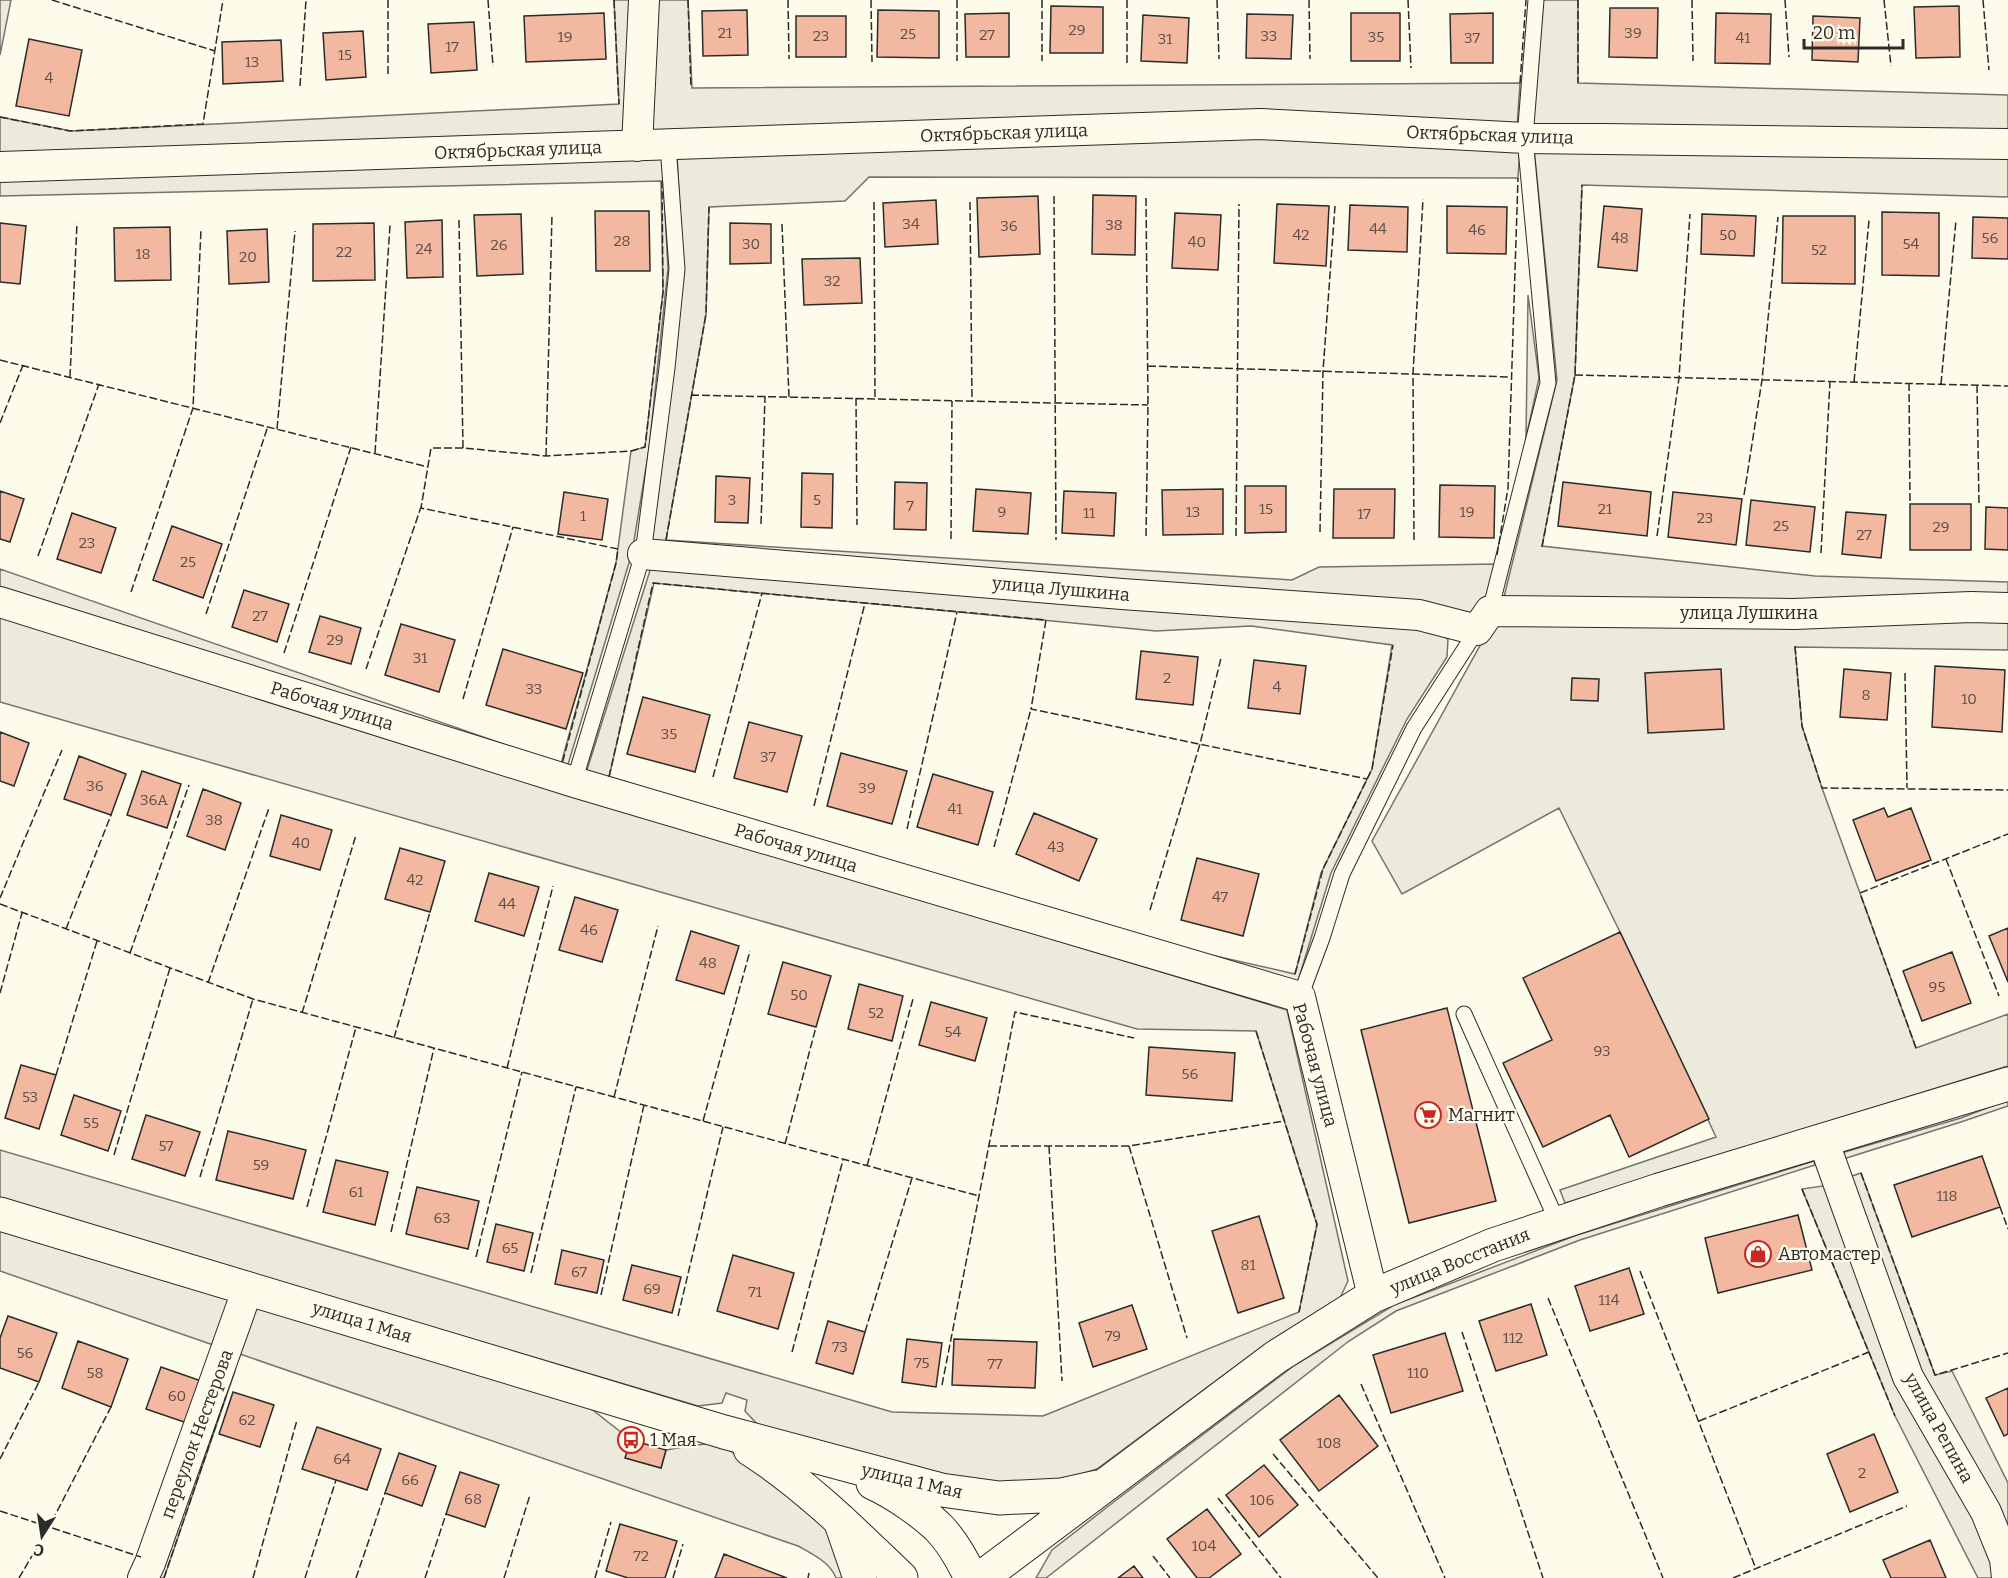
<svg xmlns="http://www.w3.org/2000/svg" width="2008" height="1578" viewBox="0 0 2008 1578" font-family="Bitter,serif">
	<rect width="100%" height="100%" fill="#fdfbea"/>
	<path fill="#ecebdb" stroke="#74746e" stroke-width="1.5" d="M0 0H11L0 55Z
		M614 0H636L629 136 0 157V117L71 131 619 104Z
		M653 0H688L692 88 1520 83 1517 127 647 138Z
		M1542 0H1578V83L2008 95V135L1531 130Z
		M1261 132 1520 145 1518 178 869 177 845 201 709 207 706 314 666 540 1292 580 1319 567 1496 564 1490 611 1460 618 651 549 683 270 677 155Z
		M1534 148 2008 154V197L1582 185 1575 375 1542 546 1815 576 2008 582V597L1791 604 1503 601 1557 380Z
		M662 158 668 268 649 449 632 553 566 771 0 593V569L561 764 616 563 631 451 645 447 663 292 661 181 0 196V181Z
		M1528 295 1539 378 1526 438Z
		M652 564 1435 631 1448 639 1447 657 1407 719 1331 873 1297 984 1171 946 1295 974 1321 873 1372 769 1392 645 1251 626 1156 631 654 583 609 777 586 773Z
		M0 612 565 791 1287 1010 1348 1281 1340 1298 1264 1345 1097 1469 1053 1483 1006 1487 942 1479 758 1425 745 1411 747 1400 726 1393 722 1403 698 1406 0 1199V1150L892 1412 1043 1416 1299 1312 1317 1225 1256 1031 1137 1029 0 702Z
		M1497 620 2008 621V650L1795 647 1802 726 1822 788 1916 1048 2008 1014V1066L1565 1203 1560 1190 1716 1137 1620 932 1559 808 1402 894 1372 841 1487 633Z
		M2008 1100V1106L1961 1122 1840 1160 1838 1154 1961 1118Z
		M1814 1161 1815 1165 1580 1240 1396 1311 1349 1341 1046 1578H1036L1052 1550 1115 1501 1295 1365 1394 1305 1577 1235Z
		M1861 1173 1935 1375 1952 1371 2008 1483V1528L1919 1374 1846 1178Z
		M1829 1185 1975 1511 1997 1578H1978L1895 1416 1802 1189Z
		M0 1231 233 1301 219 1347 0 1271Z
		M253 1306 590 1408 631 1440 626 1458 661 1468 666 1450C679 1448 700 1443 712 1444 739 1447 823 1520 839 1543 845 1552 847 1567 850 1578H836C830 1562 812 1554 798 1546L234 1352Z
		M228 1367 235 1371 164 1578H150Z"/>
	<path fill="#f2b8a0" stroke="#2b2b2b" stroke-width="1.5" d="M1051 6 1103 7V53H1050Z
		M1959 6 1960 57 1916 58 1914 7Z
		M1610 8H1658L1657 58 1609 57Z
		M747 10 748 55 703 56 702 11Z
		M878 10 939 11V58L877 57Z
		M604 13 606 59 526 62 524 16Z
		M1009 13V57H966L965 14Z
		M1351 13H1400V61H1351Z
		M1493 13V63H1451L1450 14Z
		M1716 13 1771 14 1770 64 1715 63Z
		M1247 14 1293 15 1291 59 1246 58Z
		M1143 15 1189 18 1187 63 1141 61Z
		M796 16H846V57H796Z
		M1813 16 1860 18 1858 62 1812 60Z
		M474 22 477 70 431 73 428 24Z
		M363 31 366 77 326 80 323 33Z
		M29 39 82 50 69 116 16 106Z
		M281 40 283 81 223 84 222 42Z
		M1093 195 1136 196 1135 255 1092 254Z
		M1038 196 1040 254 979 257 977 198Z
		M936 200 938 244 885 247 883 203Z
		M1277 204 1329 206 1326 266 1274 263Z
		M1350 205 1408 207 1407 252 1348 250Z
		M1447 206 1507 207 1506 254 1447 253Z
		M1604 206 1642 209 1637 271 1598 267Z
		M595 211H649L650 271H596Z
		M1882 212 1939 213V276L1882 275Z
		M1175 213 1221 215 1218 270 1172 268Z
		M521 214 523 274 477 276 474 215Z
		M1702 214 1756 216 1754 256 1701 254Z
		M1783 216H1855V284L1782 283Z
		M1973 217 2008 218V259L1972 258Z
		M442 220 443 277 407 278 405 222Z
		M0 223 26 226 20 284 0 282Z
		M374 223 375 280 313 281V224Z
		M730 223 771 224V263L730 264Z
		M170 227 171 280 115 281 114 228Z
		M267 229 269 282 229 284 227 231Z
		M860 258 862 303 804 305 802 259Z
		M802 473 833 474 832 528 801 527Z
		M716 476 750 478 748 523 715 522Z
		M895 482 927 483 926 530 894 529Z
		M1563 482 1651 492 1647 536 1558 526Z
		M1440 485 1495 486 1494 538 1439 537Z
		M1245 486H1286V532L1245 533Z
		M976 489 1031 493 1028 534 973 531Z
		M1223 489V534L1163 535 1162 490Z
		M1334 489H1395L1394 538H1333Z
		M0 491 24 499 10 542 0 539Z
		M1064 491 1116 493 1114 536 1062 533Z
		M564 492 608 499 602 540 558 534Z
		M1673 492 1742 499 1736 545 1668 537Z
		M1751 500 1815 507 1810 552 1746 545Z
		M1910 504H1971V550H1910Z
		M1986 507 2008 508V550L1985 549Z
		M1846 512 1886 515 1881 558 1842 554Z
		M72 513 116 528 101 573 57 559Z
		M172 526 222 544 203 598 153 580Z
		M244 590 289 604 277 642 232 627Z
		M320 616 361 628 351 664 309 652Z
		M401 624 455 640 439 692 385 675Z
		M503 649 583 673 566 729 486 705Z
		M1141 651 1198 657 1193 705 1136 699Z
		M1254 660 1306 666 1300 714 1248 708Z
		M1935 666 2005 670 2002 732 1932 727Z
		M1721 669 1724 729 1648 733 1645 673Z
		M1844 669 1891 673 1887 720 1840 717Z
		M1572 678 1599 679 1598 701 1571 700Z
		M643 697 710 715 695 772 627 754Z
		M749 722 802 736 787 792 734 778Z
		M0 732 29 743 14 786 0 781Z
		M841 753 907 771 892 824 827 806Z
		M79 756 126 774 111 815 64 799Z
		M142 771 181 784 167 828 127 815Z
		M933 774 993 792 978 845 917 827Z
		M203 789 241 803 225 850 187 836Z
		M1884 808 1888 817 1911 808 1931 860 1876 881 1853 820Z
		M1034 813 1097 839 1079 881 1016 854Z
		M281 815 332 830 320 870 270 856Z
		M400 848 445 861 430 912 385 899Z
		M1197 858 1259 874 1243 936 1181 920Z
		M489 873 539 887 524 936 475 921Z
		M575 897 618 910 602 962 559 950Z
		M2008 928V982L1989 936Z
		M691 931 739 946 724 994 676 980Z
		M1620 932 1709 1119 1629 1157 1610 1115 1543 1147 1503 1063 1552 1040 1523 978Z
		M1952 952 1971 1003 1922 1021 1903 971Z
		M783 962 831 976 816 1027 768 1014Z
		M859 984 903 996 892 1041 848 1029Z
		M931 1002 987 1018 975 1061 919 1045Z
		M1447 1008 1496 1201 1409 1223 1361 1030Z
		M1149 1047 1235 1053 1232 1101 1146 1095Z
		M21 1065 56 1075 39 1129 5 1118Z
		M74 1095 121 1111 108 1151 61 1135Z
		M146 1115 200 1132 185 1176 132 1159Z
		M228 1131 306 1150 293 1199 216 1180Z
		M1982 1156 2000 1207 1912 1237 1894 1185Z
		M336 1160 388 1172 375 1225 323 1212Z
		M417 1187 479 1201 468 1249 406 1234Z
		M1798 1215 1812 1270 1718 1293 1705 1238Z
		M1259 1216 1284 1298 1238 1313 1212 1231Z
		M496 1224 533 1233 524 1271 487 1262Z
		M562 1250 604 1260 597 1293 555 1284Z
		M733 1255 794 1273 778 1329 717 1311Z
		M632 1265 681 1277 672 1313 623 1300Z
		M1629 1268 1644 1314 1590 1331 1575 1286Z
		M1531 1304 1547 1355 1496 1371 1479 1321Z
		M1132 1305 1147 1349 1093 1367 1079 1323Z
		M8 1316 57 1333 39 1382 0 1368V1338Z
		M828 1321 865 1332 853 1374 816 1363Z
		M1445 1333 1463 1391 1391 1413 1373 1355Z
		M907 1339 942 1343 936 1387 902 1382Z
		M954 1339 1037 1342 1035 1388 952 1385Z
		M78 1341 128 1359 111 1407 62 1388Z
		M161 1367 207 1383 193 1425 146 1409Z
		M2008 1388V1434L2004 1436 1986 1398Z
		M233 1392 274 1405 260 1447 219 1434Z
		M1339 1395 1378 1446 1319 1491 1280 1440Z
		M317 1427 381 1449 367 1490 302 1469Z
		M1874 1434 1898 1492 1850 1512 1827 1454Z
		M631 1440 666 1450 661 1468 625 1458Z
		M399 1453 436 1466 422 1506 385 1493Z
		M1264 1465 1298 1505 1259 1537 1226 1495Z
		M460 1472 499 1485 485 1527 446 1514Z
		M1207 1509 1241 1554 1209 1578H1197L1167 1539Z
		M620 1524 677 1541 665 1578H628L606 1571Z
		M1930 1540 1946 1578H1891L1883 1560Z
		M724 1554 787 1578H715Z
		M1134 1566 1143 1578H1118Z"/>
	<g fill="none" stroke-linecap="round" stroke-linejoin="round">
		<defs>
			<path id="service" d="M1490 611 1548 383 1525 138 1536 0
				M574 782 643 554 667 368 677 269 668 145
				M1300 997 1322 938 1342 874 1414 728 1477 630
				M1464 1014 1558 1223"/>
			<path id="minor" d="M637 146 644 0
				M0 167 1260 124 1525 138 2008 144
				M643 554 1122 594 1419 615 1477 630 1490 611 1794 614 1971 607 2008 608
				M0 602 574 782 1300 997 1373 1296
				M1823 1140 1908 1377 1986 1512 2005 1559 2007 1578
				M143 1578 150 1563 248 1288"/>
			<path id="tertiary" d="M840 1520 860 1578"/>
			<path id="secondary" d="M0 1214 724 1432 941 1490 999 1498 1061 1495 1097 1487
				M750 1449C806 1485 853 1532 901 1578
				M873 1483C895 1493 921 1511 938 1527 952 1541 963 1561 971 1578
				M981 1578 1276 1357 1373 1296 1493 1245 1659 1190 2008 1084"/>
		</defs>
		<use href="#service" stroke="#2b2b2b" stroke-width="17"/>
		<use href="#minor" stroke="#2b2b2b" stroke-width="32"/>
		<use href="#tertiary" stroke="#2b2b2b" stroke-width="35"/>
		<use href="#secondary" stroke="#2b2b2b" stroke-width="35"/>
		<use href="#service" stroke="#fdfbea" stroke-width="15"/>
		<use href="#minor" stroke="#fdfbea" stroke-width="30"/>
		<use href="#tertiary" stroke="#fdfbea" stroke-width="33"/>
		<use href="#secondary" stroke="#fdfbea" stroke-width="33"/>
		<path stroke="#2b2b2b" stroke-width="1.5" stroke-dasharray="8 3" stroke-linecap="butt" d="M52 0 215 51
			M388 0V76
			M488 0 493 66
			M614 0 619 104
			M688 0 691 88
			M788 0 789 59
			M871 0 872 62
			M957 0V61
			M1042 0V61
			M1127 0V63
			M1217 0 1219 59
			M1309 0 1310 59
			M1408 0 1411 68
			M1578 0V83
			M1692 0 1693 61
			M1785 0 1789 57
			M1884 0 1891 66
			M1983 0 1989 70
			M1520 83 1526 0
			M300 86 306 0
			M0 117 70 131 203 124 223 0
			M1054 196 1056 540
			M874 202 875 399
			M970 202 972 401
			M459 220 463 448 546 456 631 451 645 447 663 292 662 181
			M782 224 789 397
			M0 360 428 467
			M1148 366 1511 377
			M1575 375 2008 386
			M70 377 77 223
			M1854 382 1869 220
			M1909 383 1910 504
			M1941 384 1956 220
			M1977 385 1979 506
			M691 395 1148 405
			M856 398 857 525
			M0 423 23 365
			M277 429 295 231
			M463 448H431L421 508 618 549 616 563 562 764
			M375 453 390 225
			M546 456 552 214
			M1744 495 1762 380 1778 217
			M761 524 765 396
			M1320 532 1323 371 1335 206
			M1146 536 1148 405 1146 198
			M1236 536 1239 204
			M1657 536 1679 378 1690 214
			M951 539 952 401
			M666 540 706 314 709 207
			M1414 540 1413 374 1423 199
			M1542 547 1575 375 1582 185
			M1821 553 1830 381
			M1497 555 1508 488 1518 178
			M38 556 99 384
			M131 592 193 408 201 229
			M206 614 268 426
			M1795 646 1802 726 1822 788 2008 790
			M284 653 351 447
			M366 669 421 507
			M1905 673 1907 788
			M463 699 513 527
			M609 777 653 583 1046 620 1031 709 1367 779
			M713 777 762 593
			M814 806 865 603
			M907 829 957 612
			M994 847 1031 709
			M1946 859 1999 996
			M0 898 62 750
			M0 904 253 999 979 1196
			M1150 910 1200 744 1221 658
			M66 929 111 815
			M130 953 189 785
			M1295 974 1323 869 1372 769 1393 645
			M208 983 269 808
			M0 993 22 913
			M302 1013 356 835
			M1256 1031 1317 1224 1299 1312
			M394 1038 430 912
			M1916 1048 1860 893 2008 834
			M507 1068 553 886
			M56 1075 97 941
			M614 1097 658 926
			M703 1121 750 951
			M785 1144 816 1027
			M989 1146H1129L1284 1121
			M1049 1146 1062 1381
			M1129 1146 1187 1338
			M114 1155 170 968
			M867 1166 913 999
			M1861 1173 1935 1375 2008 1353
			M200 1177 253 999
			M1802 1189 1895 1416
			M307 1207 356 1027
			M2000 1207 2008 1229
			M391 1232 434 1048
			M476 1257 522 1072
			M1640 1271 1756 1569
			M531 1273 576 1087
			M601 1295 644 1105
			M1548 1298 1663 1578
			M678 1316 723 1127
			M865 1332 912 1178
			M1462 1332 1543 1578
			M792 1352 843 1160
			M1361 1384 1445 1578
			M942 1385 1015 1012 1134 1038
			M1699 1421 1869 1352
			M1273 1454 1378 1578
			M0 1459 39 1382
			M1218 1498 1281 1578
			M0 1511 141 1557
			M1153 1556 1170 1578
			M19 1578 49 1527 111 1407
			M164 1578 226 1396
			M253 1578 297 1420
			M305 1578 336 1480
			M356 1578 385 1493
			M425 1578 446 1514
			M504 1578 530 1495
			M595 1578 611 1522
			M673 1578 683 1544
			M808 1578 809 1573
			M1733 1578 1907 1506"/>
	</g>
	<defs>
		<symbol id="supermarket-ring" viewBox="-11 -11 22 22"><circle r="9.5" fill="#fdfbea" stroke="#c62828" stroke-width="1.5"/><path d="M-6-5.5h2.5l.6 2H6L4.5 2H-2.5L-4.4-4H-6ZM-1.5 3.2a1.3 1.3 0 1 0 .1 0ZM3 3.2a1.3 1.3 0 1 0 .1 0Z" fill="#c62828"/></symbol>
		<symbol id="shop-ring" viewBox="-11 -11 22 22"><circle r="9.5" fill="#fdfbea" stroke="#c62828" stroke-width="1.5"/><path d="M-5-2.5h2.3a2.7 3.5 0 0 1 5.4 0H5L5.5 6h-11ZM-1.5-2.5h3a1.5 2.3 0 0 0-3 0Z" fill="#c62828"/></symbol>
		<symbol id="bus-ring" viewBox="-11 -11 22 22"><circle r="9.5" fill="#fdfbea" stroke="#c62828" stroke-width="1.5"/><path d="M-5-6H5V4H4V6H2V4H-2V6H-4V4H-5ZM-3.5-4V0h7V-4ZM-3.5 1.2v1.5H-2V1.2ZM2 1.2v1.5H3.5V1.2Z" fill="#c62828"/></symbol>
	</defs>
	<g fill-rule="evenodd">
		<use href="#supermarket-ring" x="1413" y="1100" width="30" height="30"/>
		<use href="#shop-ring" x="1743" y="1239" width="30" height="30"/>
		<use href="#bus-ring" x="616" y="1425" width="30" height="30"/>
	</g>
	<g text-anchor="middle" stroke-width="4.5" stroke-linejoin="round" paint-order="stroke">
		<g font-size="15" fill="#5d4e48">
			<text x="1077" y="35">29</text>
			<text x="725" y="38">21</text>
			<text x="1633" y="38">39</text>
			<text x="908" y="39">25</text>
			<text x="987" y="40">27</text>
			<text x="821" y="41">23</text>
			<text x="1269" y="41">33</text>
			<text x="565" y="42">19</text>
			<text x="1376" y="42">35</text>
			<text x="1472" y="43">37</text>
			<text x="1743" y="43">41</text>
			<text x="1165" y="44">31</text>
			<text x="452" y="52">17</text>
			<text x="345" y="60">15</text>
			<text x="252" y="67">13</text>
			<text x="49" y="83">4</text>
			<text x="911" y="229">34</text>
			<text x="1114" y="230">38</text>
			<text x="1009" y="231">36</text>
			<text x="1378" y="234">44</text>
			<text x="1477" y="235">46</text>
			<text x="1301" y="240">42</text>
			<text x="1728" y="240">50</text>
			<text x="1620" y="243">48</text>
			<text x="1990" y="243">56</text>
			<text x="622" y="246">28</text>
			<text x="1197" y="247">40</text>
			<text x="751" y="249">30</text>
			<text x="1911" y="249">54</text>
			<text x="499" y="250">26</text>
			<text x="424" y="254">24</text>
			<text x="1819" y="255">52</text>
			<text x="344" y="257">22</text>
			<text x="143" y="259">18</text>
			<text x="248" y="262">20</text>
			<text x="832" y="286">32</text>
			<text x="732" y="505">3</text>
			<text x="817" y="505">5</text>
			<text x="910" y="511">7</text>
			<text x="1266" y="514">15</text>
			<text x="1605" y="514">21</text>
			<text x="1002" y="517">9</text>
			<text x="1193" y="517">13</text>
			<text x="1467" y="517">19</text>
			<text x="1089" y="518">11</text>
			<text x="1364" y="519">17</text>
			<text x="583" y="521">1</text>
			<text x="1705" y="523">23</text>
			<text x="1781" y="531">25</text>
			<text x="1941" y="532">29</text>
			<text x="1864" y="540">27</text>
			<text x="87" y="548">23</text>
			<text x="188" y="567">25</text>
			<text x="260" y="621">27</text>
			<text x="335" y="645">29</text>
			<text x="420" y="663">31</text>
			<text x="1167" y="683">2</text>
			<text x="1277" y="692">4</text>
			<text x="534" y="694">33</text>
			<text x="1866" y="700">8</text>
			<text x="1969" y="704">10</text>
			<text x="669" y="739">35</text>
			<text x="768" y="762">37</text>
			<text x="95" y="791">36</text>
			<text x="867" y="793">39</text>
			<text x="154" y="805">36А</text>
			<text x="955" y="814">41</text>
			<text x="214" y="825">38</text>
			<text x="301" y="848">40</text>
			<text x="1056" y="852">43</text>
			<text x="415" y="885">42</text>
			<text x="1220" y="902">47</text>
			<text x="507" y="909">44</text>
			<text x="589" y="935">46</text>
			<text x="708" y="968">48</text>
			<text x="1937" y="992">95</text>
			<text x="799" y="1000">50</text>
			<text x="876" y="1018">52</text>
			<text x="953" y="1037">54</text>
			<text x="1602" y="1056">93</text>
			<text x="1190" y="1079">56</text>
			<text x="30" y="1102">53</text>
			<text x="91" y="1128">55</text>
			<text x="166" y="1151">57</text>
			<text x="261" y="1170">59</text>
			<text x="356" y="1197">61</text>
			<text x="1947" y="1201">118</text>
			<text x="442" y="1223">63</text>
			<text x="510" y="1253">65</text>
			<text x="1248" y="1270">81</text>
			<text x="579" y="1277">67</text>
			<text x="652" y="1294">69</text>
			<text x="755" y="1297">71</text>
			<text x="1609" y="1305">114</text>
			<text x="1113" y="1341">79</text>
			<text x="1513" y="1343">112</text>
			<text x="840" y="1352">73</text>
			<text x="25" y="1358">56</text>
			<text x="922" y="1368">75</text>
			<text x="995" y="1369">77</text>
			<text x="95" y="1378">58</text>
			<text x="1418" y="1378">110</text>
			<text x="177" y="1401">60</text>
			<text x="247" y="1425">62</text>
			<text x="1329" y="1448">108</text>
			<text x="342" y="1464">64</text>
			<text x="1862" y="1478">2</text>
			<text x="410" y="1485">66</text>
			<text x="473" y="1504">68</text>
			<text x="1262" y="1505">106</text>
			<text x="1204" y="1551">104</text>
			<text x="641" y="1561">72</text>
		</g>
		<g font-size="18" fill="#2b2b2b" stroke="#fdfbea">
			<text transform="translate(1004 133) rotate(-2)" y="6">Октябрьская улица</text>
			<text transform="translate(1490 135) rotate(2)" y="6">Октябрьская улица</text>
			<text transform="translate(518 150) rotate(-2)" y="6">Октябрьская улица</text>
			<text transform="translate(1061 589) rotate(5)" y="6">улица Лушкина</text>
			<text x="1749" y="619">улица Лушкина</text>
			<text transform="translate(332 706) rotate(17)" y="6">Рабочая улица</text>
			<text transform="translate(796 848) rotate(17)" y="6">Рабочая улица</text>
			<text transform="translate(1315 1065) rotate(75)" y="6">Рабочая улица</text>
			<text transform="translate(1460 1261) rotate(-22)" y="6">улица Восстания</text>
			<text transform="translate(362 1322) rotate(17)" y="6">улица 1 Мая</text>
			<text transform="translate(1939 1428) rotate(61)" y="6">улица Репина</text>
			<text transform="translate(197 1434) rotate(-70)" y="6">переулок Нестерова</text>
			<text transform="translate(912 1481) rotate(13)" y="6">улица 1 Мая</text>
		</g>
		<g font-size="18" fill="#2b2b2b" stroke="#fdfbea" text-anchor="start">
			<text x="1448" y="1121">Магнит</text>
			<text x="1778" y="1260">Автомастер</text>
			<text x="650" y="1446">1 Мая</text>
		</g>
	</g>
	<g transform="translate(42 1536) rotate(192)" stroke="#fdfbea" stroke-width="4.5" paint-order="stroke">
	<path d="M0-4.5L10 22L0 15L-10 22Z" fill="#2b2b2b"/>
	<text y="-9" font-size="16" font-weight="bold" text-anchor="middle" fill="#2b2b2b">С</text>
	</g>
	<path d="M1804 39v9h99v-9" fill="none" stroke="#2b2b2b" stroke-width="3"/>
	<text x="1813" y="39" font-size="18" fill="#2b2b2b" stroke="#fdfbea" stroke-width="4.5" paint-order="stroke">20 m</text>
</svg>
